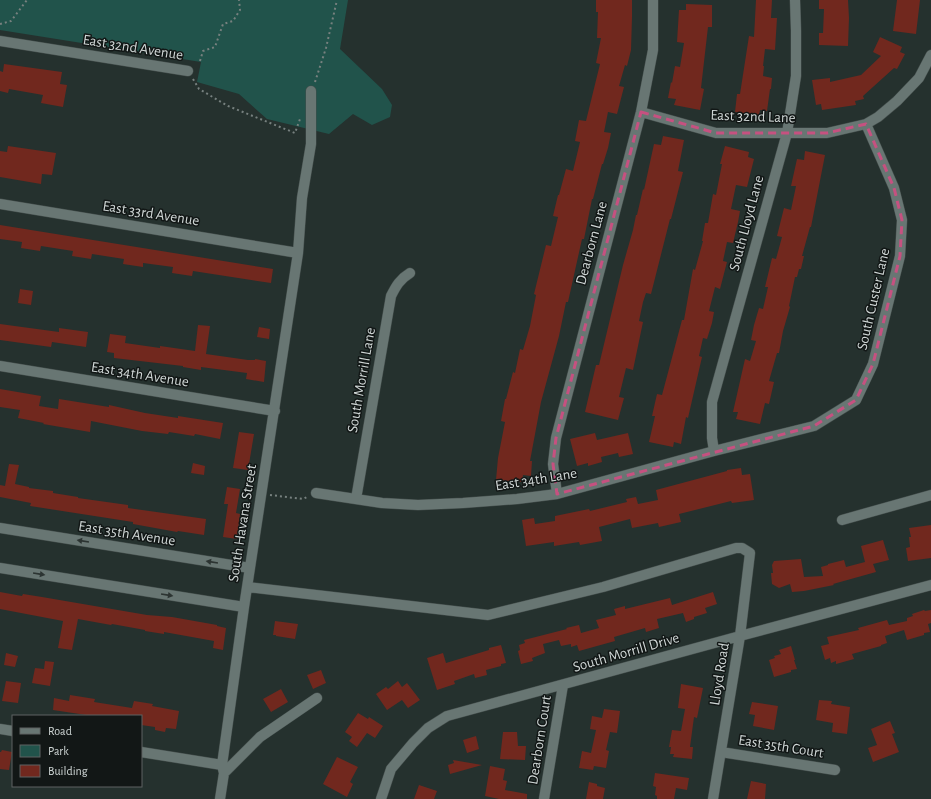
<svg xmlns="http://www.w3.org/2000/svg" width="931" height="799" viewBox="0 0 931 799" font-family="'Alegreya Sans',sans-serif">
	<rect width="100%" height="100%" fill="#25312e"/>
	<path fill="#21534b" d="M0 0H348L340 49 382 89 392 105 390 117 372 125 353 114 329 134 267 119 239 94 197 82 201 62 0 30Z"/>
	<path fill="#71281e" d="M596 0H632V17L631 50 627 66 625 65 619 86 624 87 617 114 608 112 604 132 611 133 608 148 603 164H602L593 199H592L584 239H582L568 302H566L559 336 541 402 530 461H532L531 476 523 475 522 482 496 480 498 458 505 422 501 421 505 399H506L513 372 515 373 520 349 523 350 530 326 536 295 534 294 546 245 551 246 558 217 553 216 558 195H559L566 169 573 171 580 142 575 141 579 120 586 121 600 64 596 63 601 38H597L598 12H596Z
		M756 0H772L771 18H777L775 50 765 49 763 66H764L763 76 772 78 771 89H770L767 111 760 110 759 115 735 112 737 94H740L749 36 754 37Z
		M819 0H848L849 18 848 46 819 45V33H823L824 9H819Z
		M897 0H920L916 34 893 31Z
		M686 4 712 5V27H708L701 88 704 89 700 110 674 105 676 99 668 98 671 82 672 83 675 66 680 67 684 43 677 42 679 10H686Z
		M880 37 902 47 900 52 905 54 897 69 894 68 863 96 864 99 855 101 856 105 822 110 821 104 816 105 812 80 830 78V82L861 75 881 56 873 52Z
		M4 64 62 72 60 84 67 85 63 107 41 103 43 95 9 89 8 93 0 91V71L3 72Z
		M663 136 684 140 678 171 683 172 671 219H670L651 294 646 293 643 302 639 321 643 322 633 370 626 368 619 397 624 398 618 420 585 412 596 365H599L623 265 633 230 636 215H637L643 189 644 190 654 144 661 145Z
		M8 146 56 153 52 175 42 174 41 184 0 177V151L7 152Z
		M725 146 749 152 748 157 754 159 747 187 736 185 731 209 740 211 738 222 733 243 727 242 723 261 727 262 720 289 715 287 709 311 714 312 712 323 707 339 703 338 699 356 702 357 688 418 686 417 681 444 674 442 673 447 649 442 655 416H652L657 394 662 395 682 320H684L693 269 695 270 703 241H702L705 223H708L713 194 716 195 722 164H720Z
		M805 151 825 155 811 227H810L802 256H804L801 269H799L797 277H795L789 306 790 307 783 331 779 353H777L769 381 774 382 769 404 765 403 760 424 736 419 738 412H733L745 359 750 361 756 341 751 340 754 325 759 308 763 309 768 287H765L772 258 776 259 782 237 777 236 784 208 791 210 796 186H791L797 159 804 160Z
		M0 225 273 269 271 283 193 271 192 276 172 273 173 267 143 263V267L123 264 124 259 92 254 91 259 72 256 73 251 41 246 40 251 21 248 22 242 0 239Z
		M20 289 33 291 31 305 18 303Z
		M0 324 59 332V328L88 332 86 347 52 342 51 347 0 340Z
		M198 325 210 326 206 354 248 360H255V359L266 361 264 382 246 379 247 373 201 367V370L183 367V366L114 358V353L107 352 110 334 126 336 125 343 160 348V346L195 351Z
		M259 327 270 329 269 339 257 337Z
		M0 389 41 396 39 406 58 409 59 399 109 407V405L145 413 178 418V416L223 423 220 439 195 434 194 436 169 432 168 434 142 431 91 421 90 432 43 424 44 423 18 418 20 410 0 407Z
		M239 432 254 434 248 470 233 468Z
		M595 433 597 440 628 433 633 454 619 457 618 453 601 457 602 462 588 466V463L577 466 570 439Z
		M193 463 205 466 204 475 191 473Z
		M9 464 19 465 15 484 29 487V488L53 491V493L78 497V498L128 505V508L206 519 204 535 178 531 177 532 133 524V522L43 508 30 506 31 503 0 497V485L5 486Z
		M741 468 742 475 750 474 754 500 732 503 731 501 679 514 681 522 659 527 658 523 632 528 630 519 599 527 602 541 580 545 579 542 554 546V542L526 546 522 520 534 518 535 524 555 521V516L589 509 590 511 627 502 626 499 636 497 638 504 658 500 656 490 727 471V470Z
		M227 487 240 489 236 513 240 514 237 539 223 537 228 504H224Z
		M931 525V558L908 561 906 548 910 547 909 537H911L909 528Z
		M883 540 889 560 873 564 876 572 833 584 834 585 804 591 792 592 790 584 779 588 772 584 771 573H773L772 565 774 561 801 559 804 577 823 576 821 567 828 565V564L844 560 846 567 865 562 861 546Z
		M0 592 22 596 23 594 42 597 147 615 172 617 217 625V626L226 628 223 650 213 648 214 641 164 632V634L145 631V630L112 624 111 625 78 619 72 650 58 648 63 621 0 609Z
		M713 592 717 604 705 608 707 613 694 617V619L686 622 683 613 657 619 659 628 646 632 645 628 614 637 615 641 579 651 577 645 571 647V644L561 646 559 640 543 644 545 653 532 658 533 661 521 664 518 651 520 650 519 645 525 643 524 640 567 629 566 628 579 625 581 633 599 628 596 620 616 615 614 609 625 606V609L670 598 672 605Z
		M924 610 925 611 931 610V623L928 624 930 632 924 633V635L907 640 904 630 885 636 887 643 881 645V646L852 654 854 659 836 664V661L831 663 830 658 825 660 821 646 829 644 827 637 859 630 858 628 887 620 889 625 907 621V618L913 616 912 614Z
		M275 621 298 624 295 639 276 636V635H273Z
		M501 645 506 663 501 664V666L486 670 487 675 475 678 474 674 454 681 455 684 437 690 427 658 443 653 446 663 489 650V648Z
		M791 646 795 660H794L797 669 791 670V672L774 677 769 660 775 658 774 656 781 654 779 650Z
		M6 653 18 656 15 667 4 665Z
		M45 661 54 662 50 686 32 683 35 668 44 669Z
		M321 670 326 683 313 689 307 675Z
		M6 681 21 683 18 703 2 701Z
		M398 681 402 687 407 683 420 700 408 708 402 700 387 710 376 694 386 687 388 689Z
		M681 684 703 688 697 718 694 717 690 747H693L692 759 673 757 674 754H670L671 747H669L672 730 681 731 685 709 678 708Z
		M281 689 288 702 271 712 263 699Z
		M70 695 95 699 94 702 132 708 134 701 153 704 152 706 179 711 176 729 166 728 165 732 155 730V727L141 725V716H93L53 710 54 698 69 701Z
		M819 700 832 701 831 704 850 707 847 734 832 732 833 723 816 720Z
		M752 702 778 706 774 730 753 726 755 715 749 714Z
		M604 709 620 711 617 733 610 732 606 750 609 751 606 768 594 766 593 770 579 768 582 751 591 753 596 730 590 729 592 716 602 718Z
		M358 713 368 719 369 717 383 726 375 738 367 733 357 747 349 741 352 737 345 732Z
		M890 721 895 733 892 734 899 752 873 762 868 748 877 745 871 729Z
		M503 732H517L518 746H526L525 760 500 759Z
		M476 736 479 749 467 753 463 740Z
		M2 750 12 752 9 770 0 769V752H1Z
		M337 757 358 767 350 782 353 784 347 797 323 784Z
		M453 760 482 765 450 774 448 765 454 763Z
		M490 766 505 769 503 780 507 781 505 790 527 794V799H499L485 796Z
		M655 773 689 778 687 790 676 788 674 799H657V796L655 795 656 787 653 786Z
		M751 781 766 784 765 799H747Z
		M589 782 597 784V786L605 788 603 799H586Z
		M419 785 437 791 434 799H414Z"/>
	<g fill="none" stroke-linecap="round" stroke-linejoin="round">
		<defs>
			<path id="minor" d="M0 41 188 71
				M641 112 716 133H827L866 124 878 117 897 101 919 78 931 55
				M0 204 298 253
				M0 366 275 411
				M714 451 712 438V402L787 133 796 76V31L795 0
				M316 493 382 503 418 505 463 503 517 499 557 494 714 451 814 426 856 400 873 364 900 256 902 220 894 188 866 124
				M557 494 553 464 556 438 641 112 653 50V0
				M356 499 391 296C396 286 400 279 410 273
				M842 520 931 495
				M0 528 250 568
				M0 568 244 607
				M247 587 488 615 603 587 736 548H742L750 553 740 636 713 799
				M0 729 13 731
				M141 752 222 765
				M721 752 835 770
				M224 773 260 737 317 698
				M220 799 224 773 222 765 244 607 298 253 302 198 311 144V91
				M381 799 391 769 413 743 428 728 447 716 740 636 931 585
				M544 799 563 685"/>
		</defs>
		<use href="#minor" stroke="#444e4c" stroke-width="11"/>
		<path stroke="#77817f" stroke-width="2" stroke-dasharray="2 3" stroke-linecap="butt" d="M0 24 11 21 27 0
			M200 61 203 51 215 47 223 24 233 21 240 10 239 0
			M193 79 199 89 228 106 295 133 300 119
			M315 82 326 48 337 0
			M270 495 303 499 307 497"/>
		<use href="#minor" stroke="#687673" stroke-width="10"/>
	</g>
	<defs><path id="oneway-solid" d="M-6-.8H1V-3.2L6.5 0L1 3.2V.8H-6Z"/></defs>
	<g fill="#2c3432">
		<use href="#oneway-solid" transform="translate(83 541) rotate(-171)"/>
		<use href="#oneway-solid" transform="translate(212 562) rotate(-171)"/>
		<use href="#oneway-solid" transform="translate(39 574) rotate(9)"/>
		<use href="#oneway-solid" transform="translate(167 595) rotate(9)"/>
	</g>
	<path fill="none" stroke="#c65180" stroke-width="3" stroke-dasharray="8 5" stroke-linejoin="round" d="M641 112 716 133H827L866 124 894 188 902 220 900 256 873 364 856 400 814 426 557 494 553 464 556 438Z"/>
	<g text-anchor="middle" stroke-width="3" stroke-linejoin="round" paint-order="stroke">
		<g font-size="15" fill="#cfd6d5" stroke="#121716">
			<text transform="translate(133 47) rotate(9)" y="5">East 32nd Avenue</text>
			<text transform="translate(753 116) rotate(2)" y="5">East 32nd Lane</text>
			<text transform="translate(151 213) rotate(9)" y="5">East 33rd Avenue</text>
			<text transform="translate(746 223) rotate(-75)" y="5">South Lloyd Lane</text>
			<text transform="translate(591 243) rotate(-75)" y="5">Dearborn Lane</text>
			<text transform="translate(873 299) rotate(-77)" y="5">South Custer Lane</text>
			<text transform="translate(140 374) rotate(9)" y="5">East 34th Avenue</text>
			<text transform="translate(361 380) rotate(-80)" y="5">South Morrill Lane</text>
			<text transform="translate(536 479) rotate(-9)" y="5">East 34th Lane</text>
			<text transform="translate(242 523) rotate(-81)" y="5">South Havana Street</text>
			<text transform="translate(127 533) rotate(9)" y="5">East 35th Avenue</text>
			<text transform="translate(626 652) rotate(-16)" y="5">South Morrill Drive</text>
			<text transform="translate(719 674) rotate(-81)" y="5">Lloyd Road</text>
			<text transform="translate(539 740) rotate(-81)" y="5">Dearborn Court</text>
			<text transform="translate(781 746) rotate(9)" y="5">East 35th Court</text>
		</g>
	</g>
	<rect x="12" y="715" width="130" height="72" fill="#121716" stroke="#5e6362"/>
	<rect x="20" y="728" width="20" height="6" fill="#687673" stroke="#5e6362"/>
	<text x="48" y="735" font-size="12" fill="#cfd6d5">Road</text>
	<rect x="20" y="745" width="20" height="12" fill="#21534b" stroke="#5e6362"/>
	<text x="48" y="755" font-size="12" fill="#cfd6d5">Park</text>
	<rect x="20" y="765" width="20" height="12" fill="#71281e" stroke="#5e6362"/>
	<text x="48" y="775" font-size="12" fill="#cfd6d5">Building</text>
</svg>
